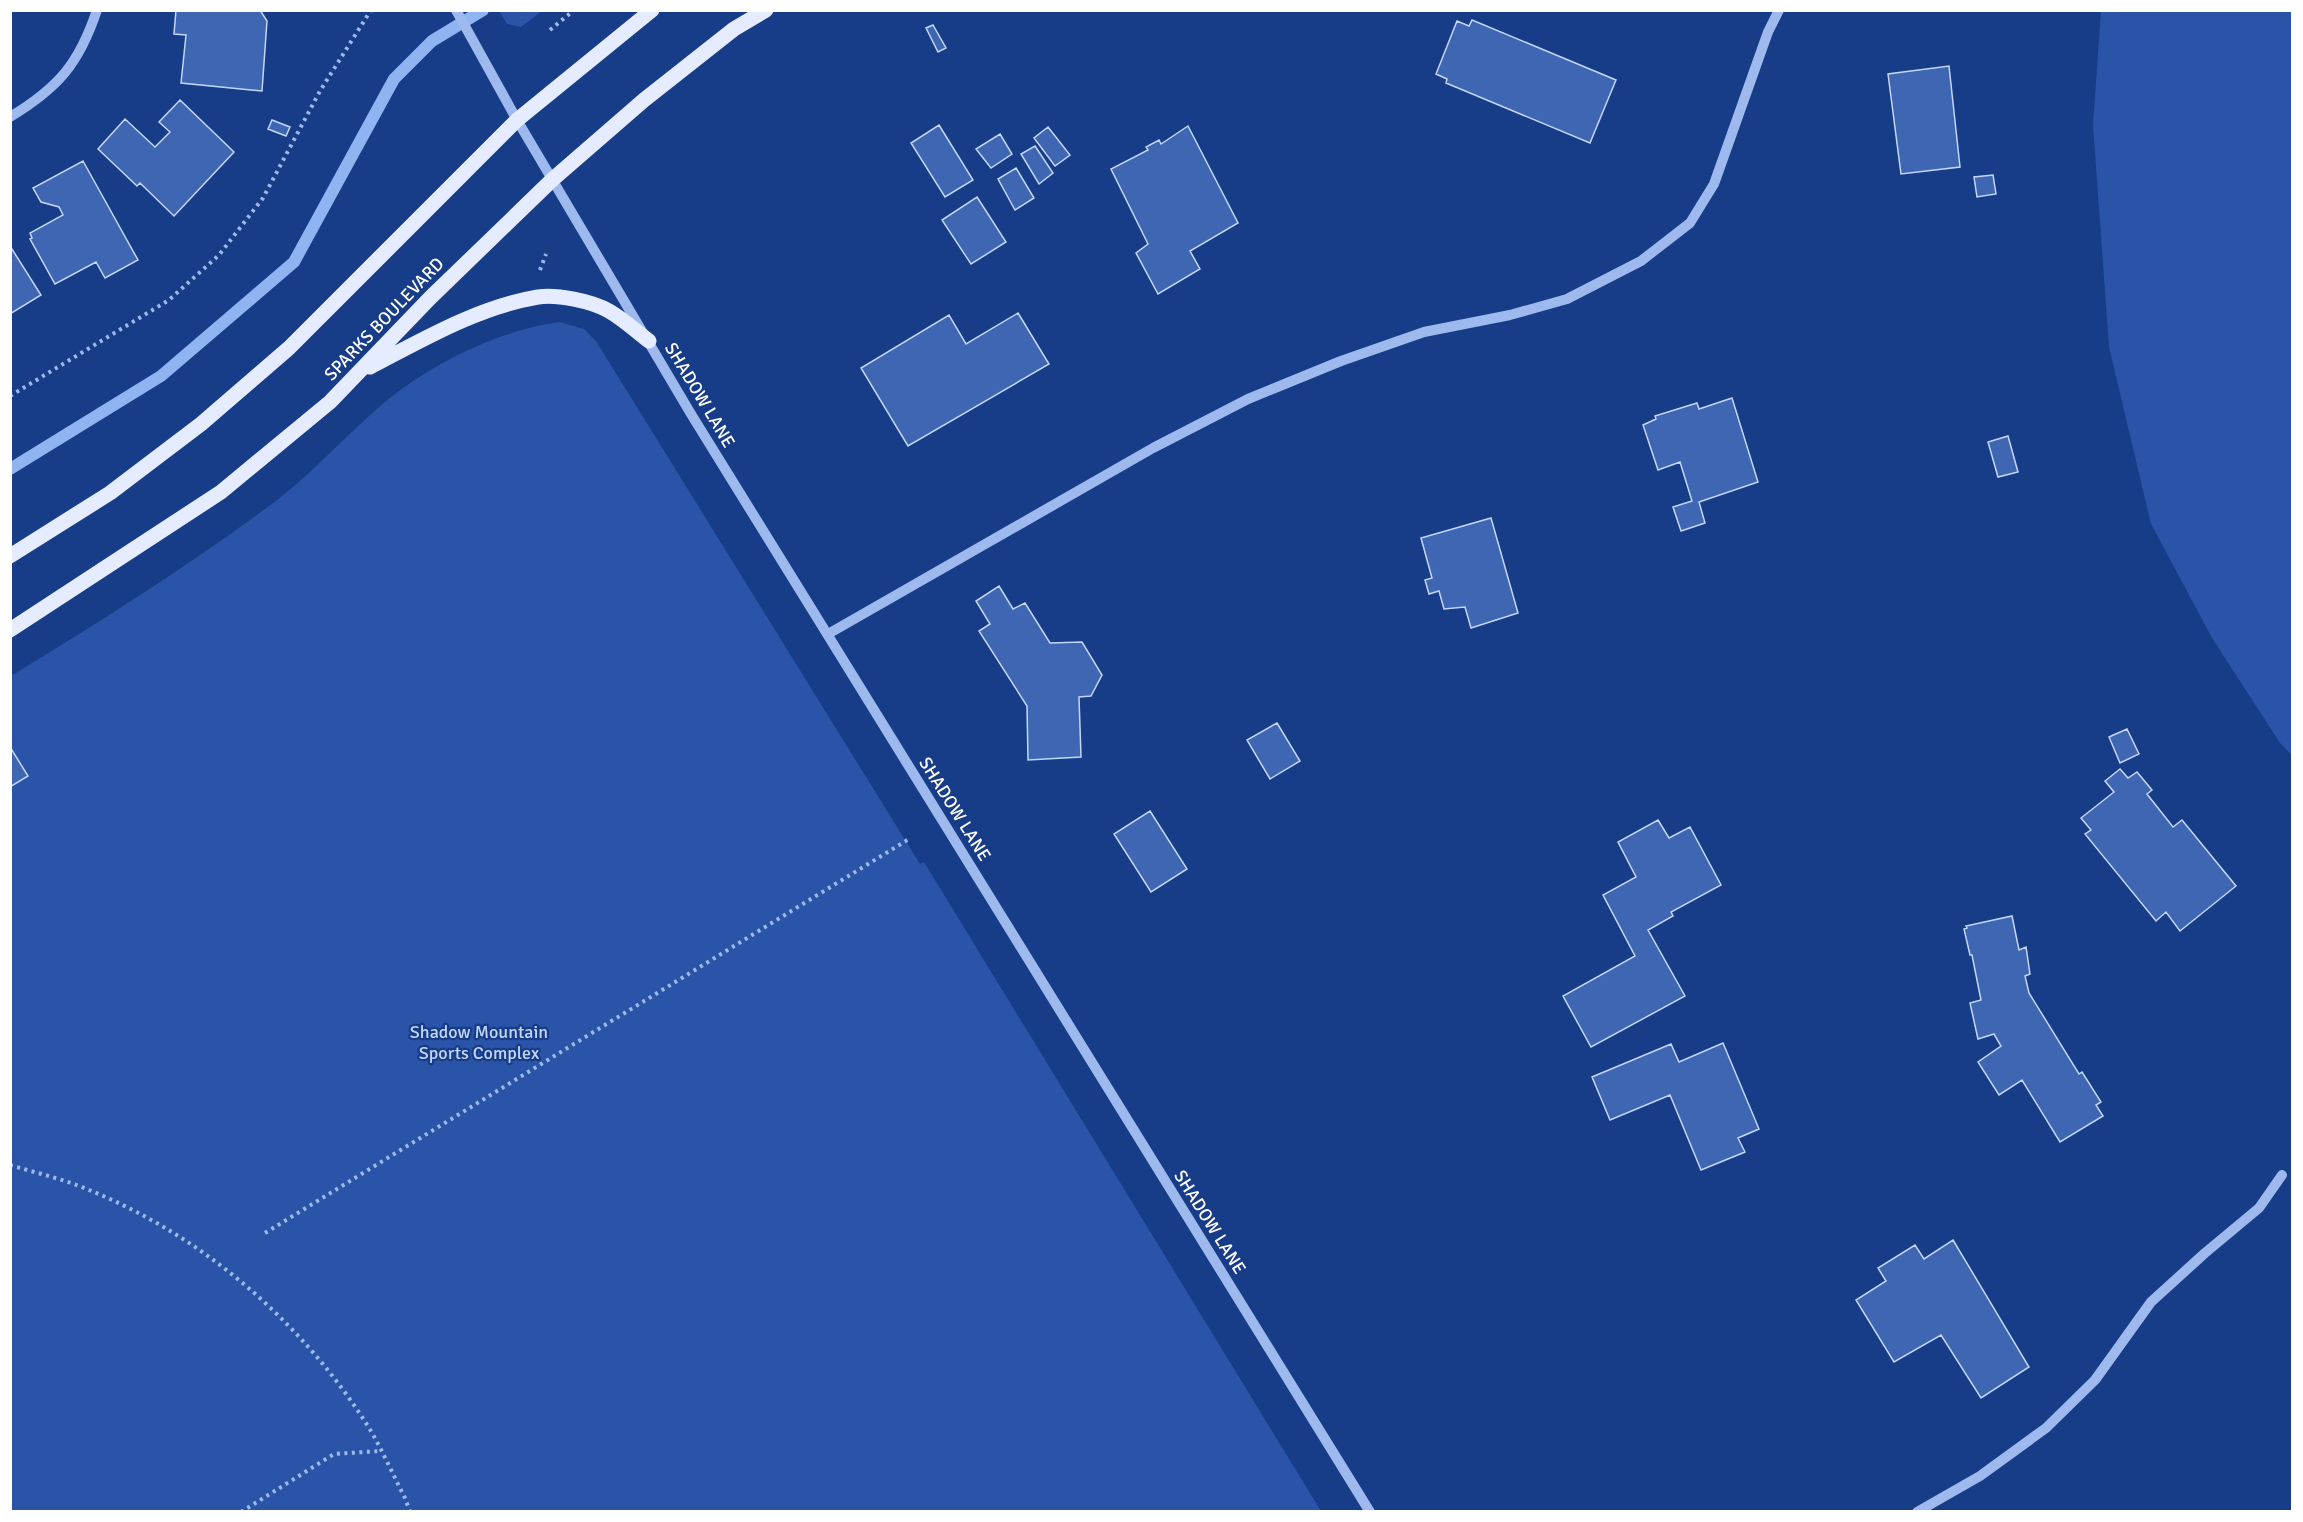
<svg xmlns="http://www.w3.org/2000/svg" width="2303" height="1522" viewBox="0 0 2303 1522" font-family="Signika,sans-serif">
	<rect width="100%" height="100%" fill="#173c88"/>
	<path fill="#2954a7" d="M499 11H542L521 27 507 24Z
		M2101 11H2292V755L2280 743 2212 638 2151 524 2109 347 2093 125Z
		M560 322 584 329 596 341 920 864 924 862 1321 1511 11 1512V676C99 622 186 568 269 506 313 474 349 431 391 397 437 361 503 329 560 322Z"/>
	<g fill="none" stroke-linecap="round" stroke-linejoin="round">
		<path stroke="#90b3f1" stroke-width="12" d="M10 469 161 376 294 262 394 79 432 41 483 10"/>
	</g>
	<path fill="#3f66b2" stroke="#c4d7fa" stroke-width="1.5" d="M176 10H260L267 21 262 91 181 83 186 35 174 34Z
		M1472 20 1616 80 1590 143 1446 83 1447 79 1436 74 1457 21 1469 26Z
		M933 25 946 48 938 52 926 28Z
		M1949 66 1960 167 1901 174 1888 74Z
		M180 100 234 152 174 216 140 183 137 186 98 149 125 119 155 147 170 132 159 122Z
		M272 120 290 127 286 136 268 129Z
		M939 125 973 180 945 197 911 143Z
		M1188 126 1238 223 1190 251 1200 269 1158 294 1136 253 1148 244 1111 169 1148 150 1146 147 1159 140 1161 144Z
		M1048 127 1070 155 1055 166 1034 138Z
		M1000 134 1012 154 991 168 976 149Z
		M1035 146 1053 173 1039 184 1021 154Z
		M83 161 138 260 105 278 96 262 55 284 30 239 32 238 30 233 63 215 59 207 41 202 33 188Z
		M1016 168 1034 198 1015 210 998 179Z
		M1993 175 1996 194 1977 197 1974 177Z
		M977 197 1006 242 971 264 942 220Z
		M10 246 41 295 10 314Z
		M1018 313 1049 364 908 446 861 368 949 315 966 344Z
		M1732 398 1758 482 1699 502 1705 523 1681 531 1673 507 1692 501 1680 462 1658 470 1643 425 1656 419 1655 416 1697 403 1699 409Z
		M2008 436 2018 472 1998 477 1988 442Z
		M1491 518 1518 613 1471 628 1465 607 1444 609 1439 591 1429 594 1425 580 1432 578 1421 538Z
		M999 586 1013 609 1025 603 1050 643 1082 642 1102 675 1091 696 1079 697 1081 757 1028 760 1027 706 979 631 990 624 976 601Z
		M1277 723 1300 761 1270 779 1247 740Z
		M2127 729 2139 754 2120 763 2109 737Z
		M10 747 28 776 10 787Z
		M2120 769 2128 778 2137 772 2152 790 2147 794 2173 827 2182 820 2236 886 2180 931 2166 912 2156 921 2085 834 2091 830 2081 818 2114 792 2105 781Z
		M1150 811 1187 869 1151 892 1114 834Z
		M1658 820 1669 838 1690 827 1721 885 1671 912 1673 916 1648 930 1685 996 1591 1047 1563 996 1635 956 1603 895 1636 877 1618 842Z
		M2012 916 2019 950 2026 947 2030 974 2025 976 2029 993 2079 1074 2082 1072 2101 1102 2096 1105 2103 1116 2060 1142 2022 1080 1999 1095 1978 1062 2001 1046 1994 1034 1978 1039 1970 1003 1981 1000 1972 955H1970L1964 929 1967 928 1966 926Z
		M1723 1043 1759 1129 1738 1138 1745 1152 1701 1170 1670 1095 1610 1120 1592 1077 1671 1044 1679 1062Z
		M1953 1240 2029 1367 1981 1398 1941 1335 1894 1362 1856 1300 1886 1281 1878 1268 1915 1245 1924 1259Z"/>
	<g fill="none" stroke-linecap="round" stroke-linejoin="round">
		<path stroke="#9eb9ee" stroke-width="4" stroke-dasharray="3 4.5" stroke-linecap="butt" d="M550 30 574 10
			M540 270 546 254
			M10 396 169 300 219 255 263 198 320 91 371 10
			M10 1165C36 1173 64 1179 89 1190 200 1235 296 1317 362 1417 379 1442 391 1471 405 1498L410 1512
			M265 1233 909 839
			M241 1512 334 1454 380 1451"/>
		<path stroke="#9eb9ee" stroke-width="10" d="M456 10 517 120 691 414 1370 1512
			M10 117C58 88 79 64 97 10
			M828 634 1153 448 1248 399 1341 361 1424 332 1510 315 1567 299 1641 261 1690 223 1714 184 1768 32 1779 10
			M1917 1512 1980 1476 2046 1428 2095 1380 2151 1302 2205 1253 2259 1208 2282 1175"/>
		<path stroke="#e5ecff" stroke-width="15" d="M370 367C422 340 478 307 538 297 556 294 592 301 609 311 623 319 636 331 649 341
			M10 556 110 493 201 424 289 348 517 120 652 10
			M10 630 221 492 330 402 430 298 553 179 644 100 734 29 766 10"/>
	</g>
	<g text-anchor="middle" stroke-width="4.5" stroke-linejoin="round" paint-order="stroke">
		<g font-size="18" fill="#fff" stroke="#173c88">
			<text transform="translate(384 319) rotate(-46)" y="6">SPARKS BOULEVARD</text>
			<text transform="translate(700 395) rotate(59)" y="6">SHADOW LANE</text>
			<text transform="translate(955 809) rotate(58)" y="6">SHADOW LANE</text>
			<text transform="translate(1210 1222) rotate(58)" y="6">SHADOW LANE</text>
		</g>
		<g font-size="18" fill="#c4d7fa" stroke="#173c88">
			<text x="479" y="1038">Shadow Mountain<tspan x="479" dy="21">Sports Complex</tspan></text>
		</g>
	</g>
	<rect width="2303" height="1522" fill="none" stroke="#ffffff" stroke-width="24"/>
</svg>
